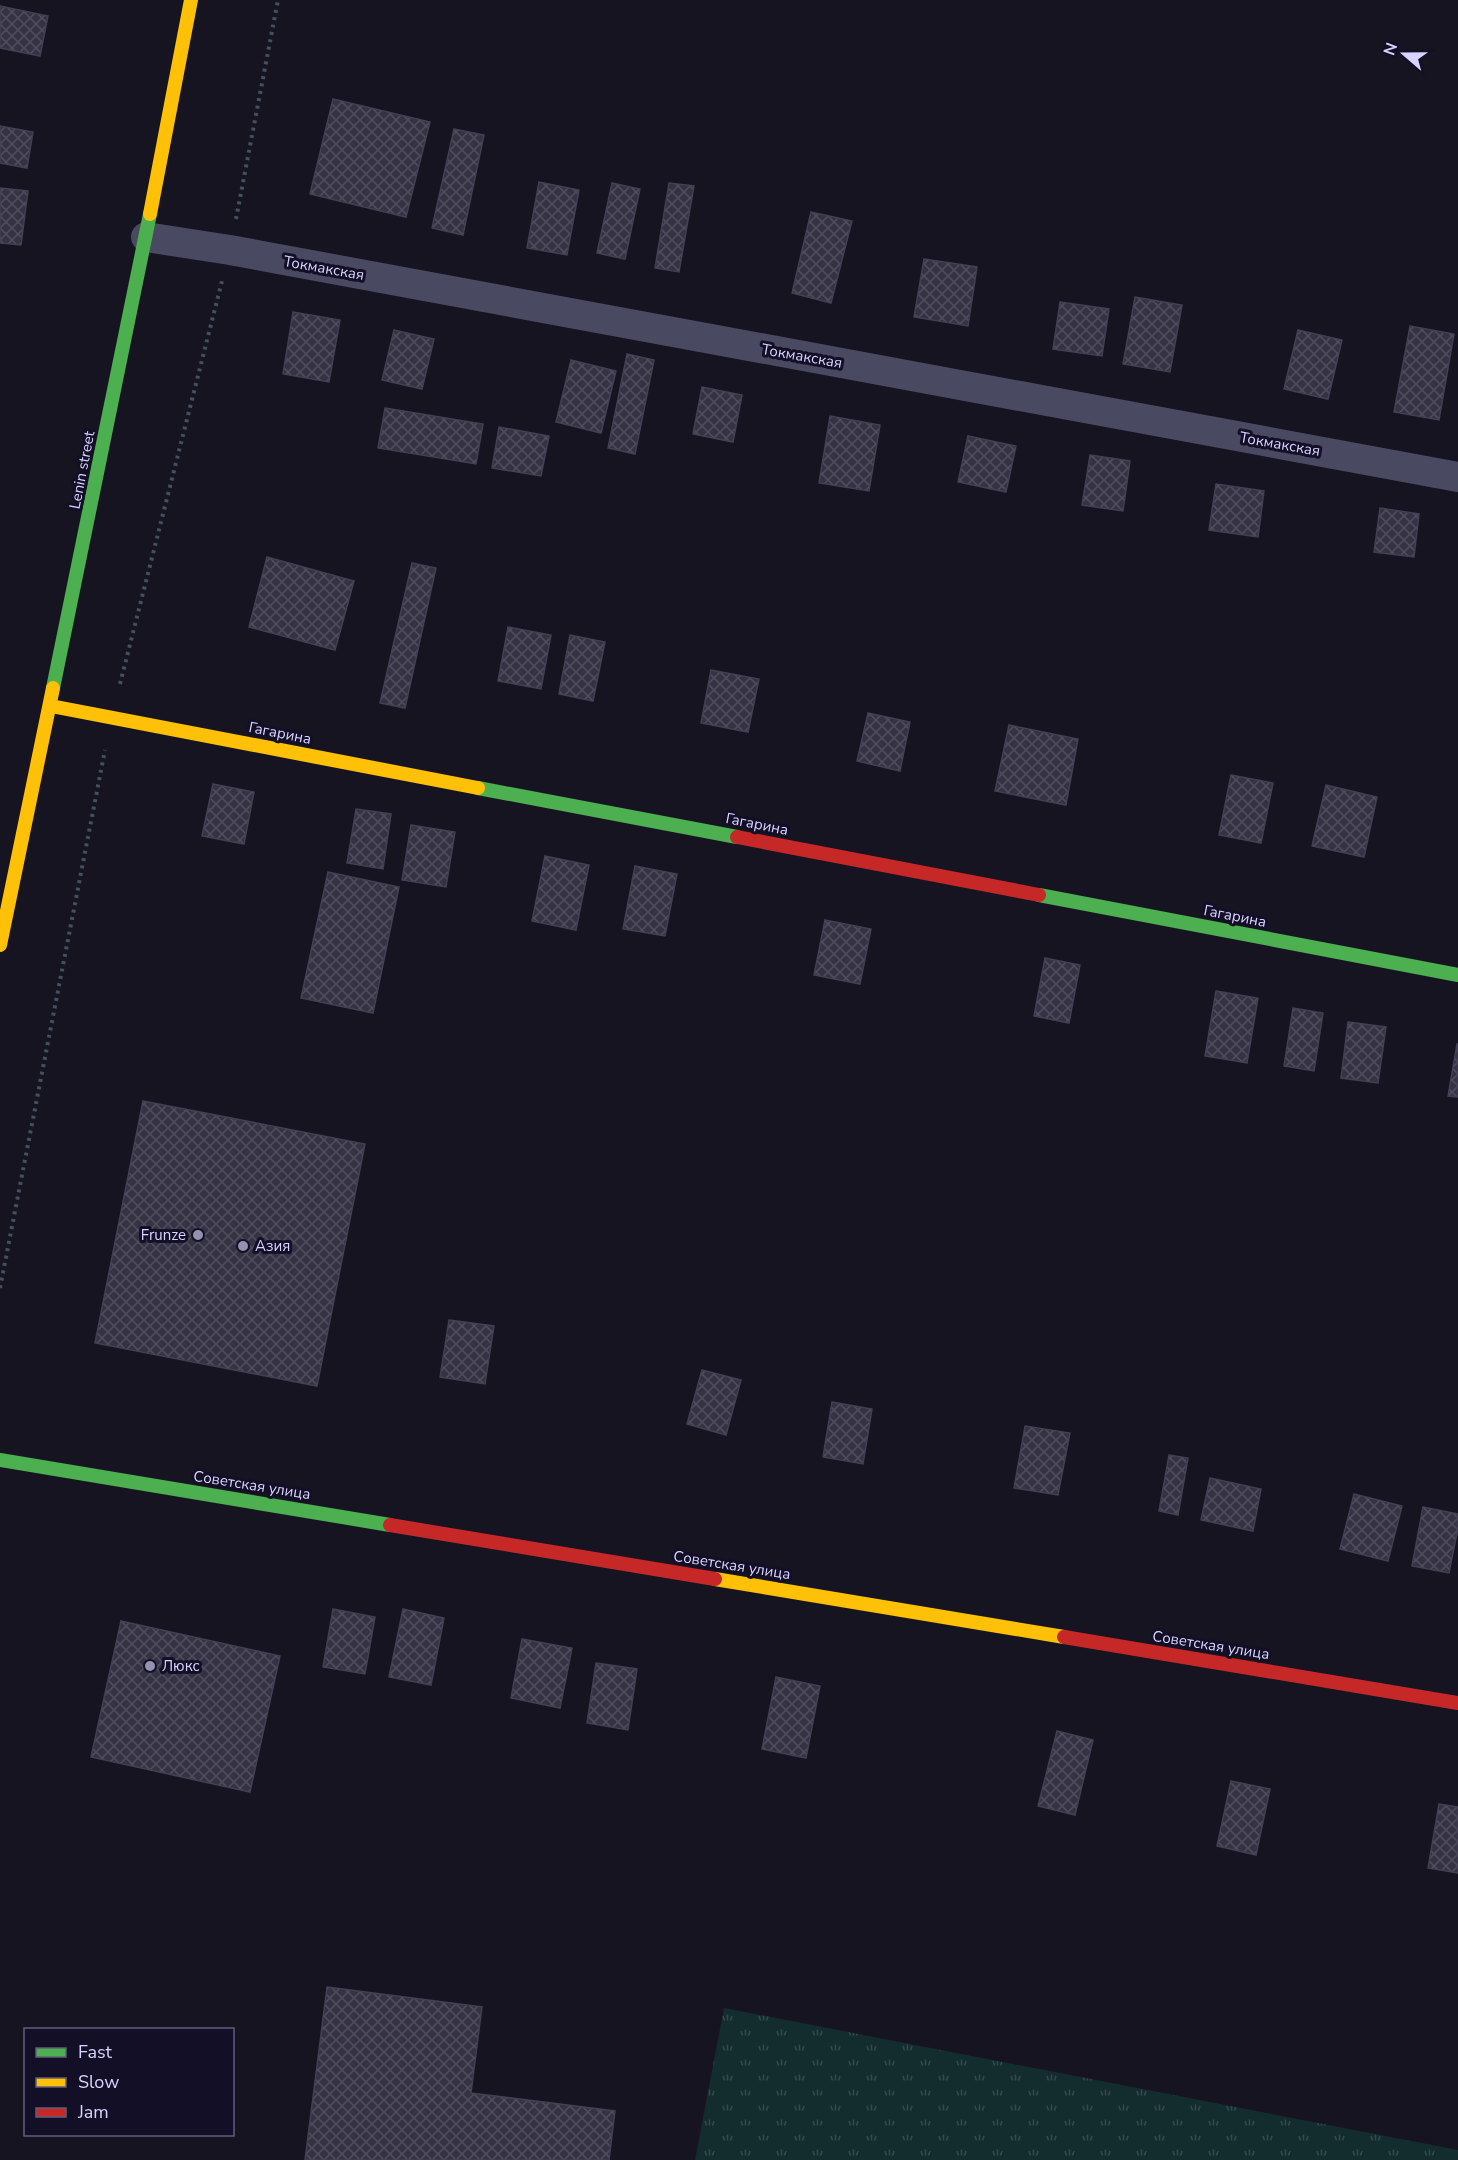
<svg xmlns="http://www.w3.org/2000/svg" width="1458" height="2160" viewBox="0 0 1458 2160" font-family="'Nunito Sans',sans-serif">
	<defs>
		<pattern id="grass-tufts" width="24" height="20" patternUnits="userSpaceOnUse" patternTransform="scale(1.5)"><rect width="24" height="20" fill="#132c2d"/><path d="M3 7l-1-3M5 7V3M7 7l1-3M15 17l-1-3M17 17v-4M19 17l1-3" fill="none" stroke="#354a4c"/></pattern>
		<pattern id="building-cross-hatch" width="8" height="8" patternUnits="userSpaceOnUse" patternTransform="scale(1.5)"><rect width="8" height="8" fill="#343243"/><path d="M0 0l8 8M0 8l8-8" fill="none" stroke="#514f5f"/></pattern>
	</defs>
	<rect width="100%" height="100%" fill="#161421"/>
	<path fill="url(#grass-tufts)" d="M724 2008 1458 2150V2160H695Z"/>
	<path fill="url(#building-cross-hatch)" stroke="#433f54" stroke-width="1.5" d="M0 6 48 16 40 56 0 48Z
		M333 99 430 122 406 217 310 194Z
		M0 126 33 132 27 168 0 163Z
		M454 129 484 135 463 235 432 228Z
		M539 182 579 190 567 255 527 248Z
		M612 183 640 189 625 259 597 253Z
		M669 183 694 186 679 272 655 268Z
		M0 188 28 191 21 245 0 243Z
		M811 212 852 221 831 303 792 293Z
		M924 259 977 267 968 326 914 317Z
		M1135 297 1182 305 1170 372 1123 364Z
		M1060 302 1109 309 1102 356 1053 349Z
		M293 312 340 320 329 382 283 374Z
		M1410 326 1454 334 1439 420 1394 412Z
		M394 330 434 339 422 389 382 380Z
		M1298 330 1342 340 1328 399 1284 389Z
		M627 354 654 360 635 454 608 448Z
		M571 360 616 371 601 433 556 422Z
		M702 387 742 395 733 442 693 434Z
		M385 408 483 424 476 464 378 448Z
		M830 416 880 425 869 491 819 483Z
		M499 427 549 436 541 476 492 468Z
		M968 436 1016 446 1006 492 958 482Z
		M1090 455 1130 461 1123 511 1082 505Z
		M1216 484 1264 491 1258 537 1209 530Z
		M1380 508 1419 514 1414 557 1374 552Z
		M267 557 354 581 335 650 249 627Z
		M412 563 436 568 405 708 380 703Z
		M508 627 551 635 541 689 498 681Z
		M570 635 605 642 593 701 559 694Z
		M711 670 759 679 748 732 701 723Z
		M868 713 910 722 900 771 857 761Z
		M1009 725 1078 739 1066 805 995 791Z
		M1231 775 1273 783 1261 843 1219 835Z
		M213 784 254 792 244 844 202 836Z
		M1326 785 1377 797 1364 857 1312 846Z
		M356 809 391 814 383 869 347 863Z
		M411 825 455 832 446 887 402 880Z
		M545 856 589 865 576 930 532 921Z
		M635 866 677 874 665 936 623 929Z
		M328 872 399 887 373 1013 301 998Z
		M825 920 871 929 860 984 814 975Z
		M1045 958 1080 965 1069 1023 1034 1016Z
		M1216 991 1258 998 1247 1063 1205 1056Z
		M1293 1008 1323 1013 1314 1071 1284 1066Z
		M1348 1022 1386 1027 1378 1083 1341 1078Z
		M1457 1044H1458V1097L1448 1096Z
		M143 1101 365 1144 317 1386 95 1343Z
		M449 1320 494 1326 485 1384 440 1377Z
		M702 1370 741 1380 726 1435 687 1424Z
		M832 1402 872 1409 863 1464 823 1457Z
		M1025 1426 1070 1433 1058 1495 1014 1488Z
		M1169 1455 1188 1458 1178 1515 1159 1511Z
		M1210 1478 1261 1489 1253 1531 1201 1520Z
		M1354 1494 1402 1506 1388 1561 1340 1549Z
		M1423 1507 1458 1514V1528L1449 1573 1412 1566Z
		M333 1609 375 1617 365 1674 323 1667Z
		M403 1609 444 1618 431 1685 389 1677Z
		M121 1621 280 1656 250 1792 91 1757Z
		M522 1639 572 1648 560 1708 511 1698Z
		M596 1663 637 1669 628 1730 587 1723Z
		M776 1677 820 1686 806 1758 762 1749Z
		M1057 1731 1093 1740 1075 1815 1038 1806Z
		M1231 1781 1270 1789 1256 1855 1217 1846Z
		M1439 1804 1458 1807V1873L1428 1868Z
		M327 1987 482 2007 471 2093 615 2111 609 2160H305Z"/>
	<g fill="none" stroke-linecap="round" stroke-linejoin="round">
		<path stroke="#44505f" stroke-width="4" stroke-dasharray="3 4.5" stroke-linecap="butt" d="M236 219 278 0
			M120 684 222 281
			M0 1288 105 750"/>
		<path stroke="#4a4962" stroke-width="30" d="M146 237 230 250 1458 477"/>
		<path stroke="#4caf50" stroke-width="14" d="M53 688 150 214
			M478 788 737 837
			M1039 895 1458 975
			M0 1460 390 1525"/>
		<path stroke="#ffc107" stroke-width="14" d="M150 214 191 0
			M51 706 478 788
			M0 945 53 688
			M715 1579 1064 1637"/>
		<path stroke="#c62828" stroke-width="14" d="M737 837 1039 895
			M390 1525 715 1579
			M1064 1637 1458 1703"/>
	</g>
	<g fill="#9591b1" stroke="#130f26" stroke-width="2">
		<circle cx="198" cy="1235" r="6"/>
		<circle cx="243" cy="1246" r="6"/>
		<circle cx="150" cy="1666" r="6"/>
	</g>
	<g text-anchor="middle" stroke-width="6" stroke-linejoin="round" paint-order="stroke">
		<g font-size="15" fill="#d9d4ff" stroke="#130f26">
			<text transform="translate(324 268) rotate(10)" y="5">Токмакская</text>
			<text transform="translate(802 356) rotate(10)" y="5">Токмакская</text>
			<text transform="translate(1280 444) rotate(10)" y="5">Токмакская</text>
			<text transform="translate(82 470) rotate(-79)" y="5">Lenin street</text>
			<text transform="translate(280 733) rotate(11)" y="5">Гагарина</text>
			<text transform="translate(757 824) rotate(11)" y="5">Гагарина</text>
			<text transform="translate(1235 916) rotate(11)" y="5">Гагарина</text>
			<text transform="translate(252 1485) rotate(9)" y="5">Советская улица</text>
			<text transform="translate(732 1565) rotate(9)" y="5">Советская улица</text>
			<text transform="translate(1211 1645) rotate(9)" y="5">Советская улица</text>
		</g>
		<g font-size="15" fill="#d9d4ff" stroke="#130f26" text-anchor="start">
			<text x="186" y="1240" text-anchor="end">Frunze</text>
			<text x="255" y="1251">Азия</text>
			<text x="162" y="1671">Люкс</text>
		</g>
	</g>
	<rect x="24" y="2028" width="210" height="108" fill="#130f26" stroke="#625e7d" stroke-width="1.5"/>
	<rect x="36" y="2048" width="30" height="9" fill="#4caf50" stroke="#625e7d" stroke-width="1.5"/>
	<text x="78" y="2058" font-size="18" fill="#d9d4ff">Fast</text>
	<rect x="36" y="2078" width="30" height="9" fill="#ffc107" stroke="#625e7d" stroke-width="1.5"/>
	<text x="78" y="2088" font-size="18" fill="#d9d4ff">Slow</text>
	<rect x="36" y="2108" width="30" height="9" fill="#c62828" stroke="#625e7d" stroke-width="1.5"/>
	<text x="78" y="2118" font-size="18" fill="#d9d4ff">Jam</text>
	<g transform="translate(1404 54) rotate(290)" stroke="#130f26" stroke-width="4.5" paint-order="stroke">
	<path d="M0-4.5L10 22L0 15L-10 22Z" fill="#d9d4ff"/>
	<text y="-9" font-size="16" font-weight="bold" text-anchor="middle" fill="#d9d4ff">N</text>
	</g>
</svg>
